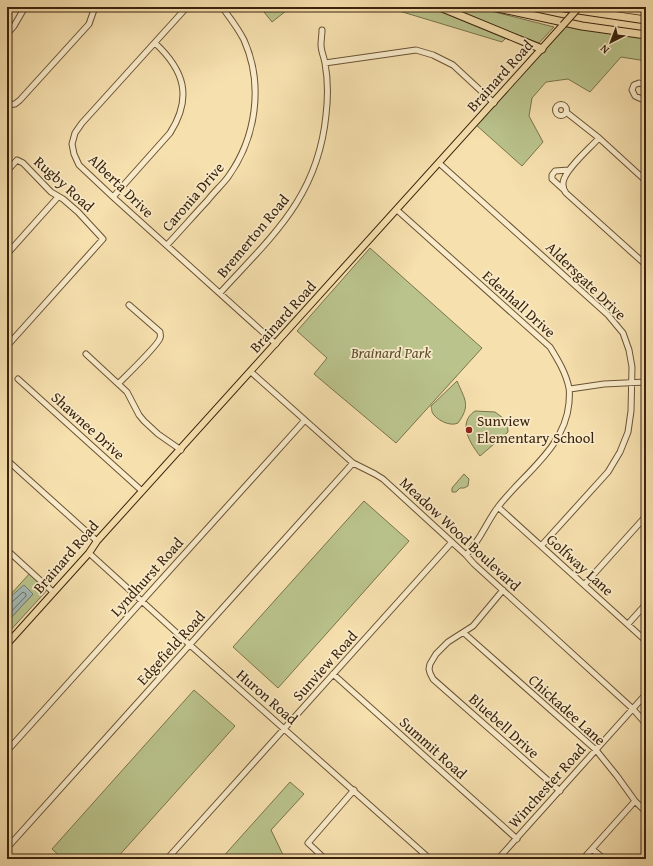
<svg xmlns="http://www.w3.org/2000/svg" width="653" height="866" viewBox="0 0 653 866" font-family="'Gentium Book Plus',serif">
	<rect width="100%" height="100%" fill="#f6e0ae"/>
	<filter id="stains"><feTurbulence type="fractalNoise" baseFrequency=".005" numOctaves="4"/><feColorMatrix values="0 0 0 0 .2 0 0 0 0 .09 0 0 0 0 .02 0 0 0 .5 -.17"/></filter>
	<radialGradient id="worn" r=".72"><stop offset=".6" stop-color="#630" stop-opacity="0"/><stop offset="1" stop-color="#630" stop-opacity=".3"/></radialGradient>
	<path fill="#bac38c" stroke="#7a734c" d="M260 7H291L272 22Z
		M386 7H432L528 45 531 49 506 38 502 42Z
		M445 7H475L554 27 539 43Z
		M563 25 646 35V61L621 57 590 92 568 79 546 82 532 98 529 116 543 142 522 166 475 124Z
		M370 248 482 348 396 443 314 374 327 358 297 331Z
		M457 381C465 400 471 405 458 423 450 427 436 420 432 412 432 411 431 406 431 406Z
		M475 411 495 412 507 421 508 432 480 456C470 443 457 423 475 411Z
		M464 474 469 479 468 486 464 488H460L456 492H452V488Z
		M364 501 409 541 278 688 233 647Z
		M31 572 49 588 7 634V622L33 594 9 598H7V594L10 595Z
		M194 690 235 726 116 859H63L52 849Z
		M290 782 304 794 271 830 285 859H221Z"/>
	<path fill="#a3bab6" stroke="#797e72" d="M24 585 33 594 7 622V598H9Z"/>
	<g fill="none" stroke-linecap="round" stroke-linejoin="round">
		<path stroke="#6e6e61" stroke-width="1" d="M7 602H12L23 592 26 594V596L7 616"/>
		<defs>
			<path id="minor" d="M187 7 82 123 75 133 72 144 74 154 79 165 113 197 276 344
				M7 34 14 26 25 7
				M325 63 416 50 433 55 453 65 494 103
				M646 85 639 83 634 85 632 90 635 96 646 101
				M555.5 110a5.5 5.5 0 1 1 11 0a5.5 5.5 0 1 1-11 0Z
				M7 105 15 104 20 100 89 24 95 7
				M566 112 599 138 646 181
				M599 138C589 149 569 166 564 179 562 184 563 189 566 193L646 265
				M439 163 608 315 623 333 629 350 632 367 631 411 628 432 620 452 608 472 541 546
				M7 171 17 160 23 163 51 192 63 199 78 212 103 239 7 346
				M563 189 552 179V175L555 171 569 170
				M113 197 170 133C193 97 184 70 155 43
				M397 210 550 347C558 360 566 373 569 388 570 393 569 399 569 403 565 448 523 474 498 507 486 523 480 541 466 555
				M167 245C181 230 194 215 208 200 214 192 222 185 228 177 256 138 264 85 244 40 238 28 230 18 222 7
				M7 254 58 197
				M220 293C272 236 318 197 326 115 328 98 328 79 325 63 324 57 321 51 321 45 321 40 322 35 322 30
				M86 354 127 392 139 415 144 421 158 434 181 450
				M251 372 353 463 375 474 383 479 466 555 474 564 633 709 646 724
				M18 379 142 491
				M119 383C126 376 159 344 160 338 161 336 160 334 160 332L129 305
				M570 389 604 384 646 382
				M7 460 97 541
				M498 507 646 641
				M7 550 53 592
				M89 553 190 645 430 859
				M584 585 646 516
				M503 590 473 626 448 642 436 654 430 664 429 669 430 673 433 679 560 791
				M628 624 646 604
				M464 633 596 750 617 776 635 801 646 812
				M333 674 517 839
				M7 751 305 420
				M7 848 353 463
				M592 849 604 859
				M167 859 452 542
				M325 859 308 843 354 790
				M498 859 646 694
				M583 859 635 801"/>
			<path id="major" d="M7 644 89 553 97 541 563 25"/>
			<path id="highway" d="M440 7 542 49
				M493 7 582 26 646 35
				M558 7 646 20
				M610 7 646 12"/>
		</defs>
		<use href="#minor" stroke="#695234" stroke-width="7"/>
		<use href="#major" stroke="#3a230c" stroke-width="8"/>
		<use href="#highway" stroke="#3a230c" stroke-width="9"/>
		<use href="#minor" stroke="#f9ebca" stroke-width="5"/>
		<use href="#major" stroke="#f6e0ae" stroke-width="6"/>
		<use href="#highway" stroke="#f6e0ae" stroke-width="7"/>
		<defs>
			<path id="major-bridge" d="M563 25 579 7"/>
		</defs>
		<use href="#major-bridge" stroke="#3a230c" stroke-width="8" stroke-linecap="butt"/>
		<use href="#major-bridge" stroke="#f6e0ae" stroke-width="6"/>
	</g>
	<circle fill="#8f2418" stroke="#f9ebca" stroke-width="1.5" cx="469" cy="430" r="4"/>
	<g text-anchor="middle" stroke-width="3.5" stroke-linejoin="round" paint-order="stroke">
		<g font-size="15" fill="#3a230c" stroke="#f9ebca">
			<text transform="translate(500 76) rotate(-48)" y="5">Brainard Road</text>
			<text transform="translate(64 184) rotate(42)" y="5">Rugby Road</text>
			<text transform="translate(121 186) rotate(44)" y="5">Alberta Drive</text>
			<text transform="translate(193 197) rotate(-49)" y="5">Caronia Drive</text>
			<text transform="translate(253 236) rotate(-50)" y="5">Bremerton Road</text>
			<text transform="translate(586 281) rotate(44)" y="5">Aldersgate Drive</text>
			<text transform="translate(519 304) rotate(42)" y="5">Edenhall Drive</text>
			<text transform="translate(283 317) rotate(-48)" y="5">Brainard Road</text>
			<text transform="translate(88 426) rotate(42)" y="5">Shawnee Drive</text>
			<text transform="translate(460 534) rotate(43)" y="5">Meadow Wood Boulevard</text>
			<text transform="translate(66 557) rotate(-49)" y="5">Brainard Road</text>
			<text transform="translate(580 565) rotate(42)" y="5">Golfway Lane</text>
			<text transform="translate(147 577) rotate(-48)" y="5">Lyndhurst Road</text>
			<text transform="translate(171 648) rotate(-48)" y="5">Edgefield Road</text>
			<text transform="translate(325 666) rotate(-48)" y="5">Sunview Road</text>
			<text transform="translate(267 697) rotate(41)" y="5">Huron Road</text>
			<text transform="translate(567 710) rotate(42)" y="5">Chickadee Lane</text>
			<text transform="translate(504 726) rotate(42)" y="5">Bluebell Drive</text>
			<text transform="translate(433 748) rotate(42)" y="5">Summit Road</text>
			<text transform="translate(547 786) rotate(-48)" y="5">Winchester Road</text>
		</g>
		<g font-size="15" font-style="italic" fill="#5a4b2c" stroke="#f9ebca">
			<text x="391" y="358">Brainard Park</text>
		</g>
		<g font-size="15" fill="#3a230c" stroke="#f9ebca" text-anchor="start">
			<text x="477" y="426">Sunview<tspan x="477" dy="17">Elementary School</tspan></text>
		</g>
	</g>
	<rect width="653" height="866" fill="none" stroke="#f6e0ae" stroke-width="24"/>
	<rect x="8" y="8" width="637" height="850" fill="none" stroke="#3a230c" stroke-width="2"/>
	<rect x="12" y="12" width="629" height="842" fill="none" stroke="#3a230c"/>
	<g transform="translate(611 42) rotate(222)" stroke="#f9ebca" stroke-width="3" paint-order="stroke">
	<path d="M0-3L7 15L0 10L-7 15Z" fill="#3a230c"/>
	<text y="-6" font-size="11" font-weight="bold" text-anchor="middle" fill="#3a230c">N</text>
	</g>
	<rect width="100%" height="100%" filter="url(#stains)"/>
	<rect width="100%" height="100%" fill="url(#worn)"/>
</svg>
